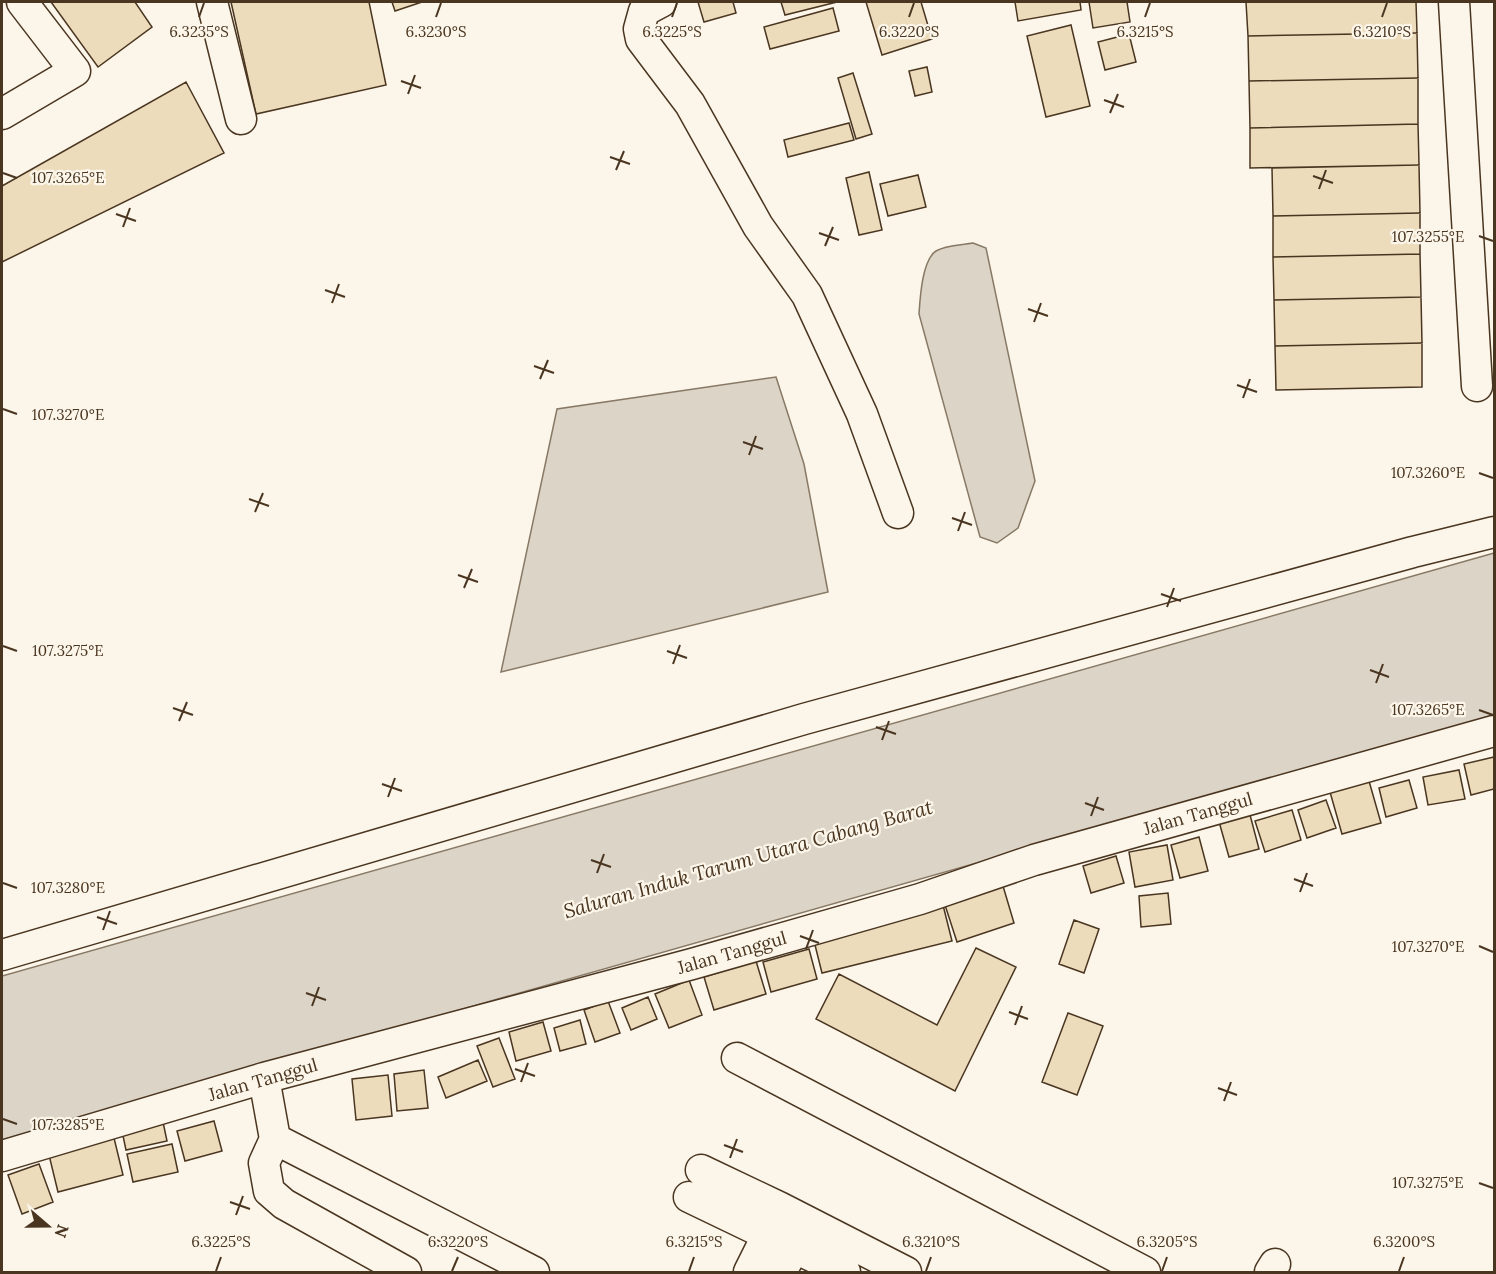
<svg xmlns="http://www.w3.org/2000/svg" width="1496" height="1274" viewBox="0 0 1496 1274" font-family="Lora,serif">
	<rect width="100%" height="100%" fill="#fbf6e9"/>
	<path fill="#dcd4c6" stroke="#887966" stroke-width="1.5" d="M973 243 986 248 1035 481 1018 528 997 543 980 537 919 314C920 299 922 260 936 251 945 245 962 245 973 243Z
		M776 377 804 464 828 592 501 672 557 409Z
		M1494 553V716L2 1140V976Z"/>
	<path fill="#ecdcbc" stroke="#4a3520" stroke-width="1.5" d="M51 2H135L152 27 98 67Z
		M231 2H369L386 85 256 114Z
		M392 2H422L395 11Z
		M698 2H733L736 13 704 22Z
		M781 2H837L785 15Z
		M866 2H921L932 39 882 55Z
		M1015 2H1080L1081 10 1018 21Z
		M1089 2H1127L1130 22 1093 28Z
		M1246 2H1416L1417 33 1248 36Z
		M833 8 839 31 770 49 764 27Z
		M1071 25 1090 106 1046 117 1027 36Z
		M1417 33 1418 78 1249 81 1248 36Z
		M1129 34 1136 62 1105 70 1098 42Z
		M927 67 932 92 915 96 909 71Z
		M853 73 872 134 856 139 838 78Z
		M1418 78V124L1250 128 1249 81Z
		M186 82 224 153 2 262V186Z
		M849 123 854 140 788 157 784 140Z
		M1418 124 1419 165 1250 168V128Z
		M1419 165 1420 213 1273 216 1272 168Z
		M869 172 882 230 859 235 846 178Z
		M918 175 926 207 888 216 880 184Z
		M1420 213V254L1273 257V216Z
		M1420 254 1421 297 1274 300 1273 257Z
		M1421 297 1422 343 1275 346 1274 300Z
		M1422 343V387L1276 390 1275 346Z
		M1494 757V789L1471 795 1464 764Z
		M1459 770 1465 799 1428 805 1423 777Z
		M1409 780 1417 808 1386 817 1379 788Z
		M1369 781 1381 823 1342 834 1330 792Z
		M1326 800 1336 828 1307 838 1298 810Z
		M1292 810 1301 840 1265 852 1255 821Z
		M1249 811 1259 849 1229 857 1218 818Z
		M1199 837 1208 871 1180 878 1171 845Z
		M1167 845 1173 880 1135 887 1129 852Z
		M1116 856 1124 883 1091 893 1083 866Z
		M1003 886 1014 923 957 942 945 905Z
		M1168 893 1171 924 1141 927 1139 896Z
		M943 905 952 941 822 973 813 937Z
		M1074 920 1099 929 1084 973 1059 964Z
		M976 948 1016 967 955 1091 816 1019 839 974 937 1025Z
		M809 949 817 979 771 992 763 962Z
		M756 961 766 994 714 1010 704 977Z
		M689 980 702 1015 669 1028 655 994Z
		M648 997 657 1019 631 1030 622 1008Z
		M608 1001 620 1033 595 1042 584 1010Z
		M1068 1013 1103 1026 1077 1095 1042 1082Z
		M580 1020 586 1044 560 1051 554 1028Z
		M543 1022 551 1051 516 1061 509 1032Z
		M499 1038 515 1079 493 1087 477 1046Z
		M478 1060 487 1081 446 1098 438 1077Z
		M424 1070 428 1108 397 1111 394 1074Z
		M388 1075 392 1116 356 1120 352 1079Z
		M214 1121 222 1151 185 1161 177 1131Z
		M163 1122 167 1141 126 1150 122 1131Z
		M114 1138 123 1175 58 1192 49 1155Z
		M172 1144 178 1172 133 1182 127 1154Z
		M39 1164 53 1202 22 1214 8 1175Z"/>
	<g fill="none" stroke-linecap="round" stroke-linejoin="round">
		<defs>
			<path id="minor" d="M212 2 241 119
				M661 2 644 11 639 29 641 39 690 104 758 226 807 295 862 414 898 513
				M1454 2 1477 386
				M2 114 75 71 22 2
				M2 955 804 719 1413 552 1494 532
				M737 1058 1145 1272
				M264 1078 275 1139 264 1163 269 1191 284 1204 406 1272
				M275 1139 534 1272
				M2 1156 264 1078 692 964 920 899 1034 860 1494 731
				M701 1170 781 1208 906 1272
				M689 1197 845 1272
				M749 1272 777 1216
				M781 1272 804 1230
				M1270 1272 1275 1264"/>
		</defs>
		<use href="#minor" stroke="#4a3520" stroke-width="33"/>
		<use href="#minor" stroke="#fbf6e9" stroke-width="30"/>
	</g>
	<path fill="none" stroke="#4a3520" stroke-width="2" d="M199 17 204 3M436 17 441 3M672 17 677 3M909 17 914 3M1145 17 1150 3M1382 17 1387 3M401 81 421 88M408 94 415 75M1104 100 1124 107M1110 113 1118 94M610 157 630 164M616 170 624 151M3 173 17 178M1313 176 1333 183M1319 189 1326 170M116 214 136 221M123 227 130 208M819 233 839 240M1479 236 1493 241M825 246 833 227M325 290 345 297M332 303 339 284M1028 309 1048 316M1034 322 1041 303M534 366 554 373M540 379 548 360M1237 385 1257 392M1243 398 1250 379M3 409 17 414M743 442 763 449M749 455 756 436M1479 473 1493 478M249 499 269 506M255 512 263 493M952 518 972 525M958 531 965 512M458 575 478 582M464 588 472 569M1161 594 1181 601M1167 607 1174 588M3 646 17 651M667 651 687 658M673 664 680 645M1370 670 1389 677M1376 683 1383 664M173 708 193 715M1479 710 1493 715M179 721 187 702M876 727 896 734M882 740 889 721M382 784 402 791M388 797 395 778M1085 803 1104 810M1091 816 1098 797M591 860 611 867M597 873 604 854M1294 879 1313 886M3 883 17 888M1300 892 1307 873M97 917 117 924M103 930 110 911M800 936 819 943M1479 946 1493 952M806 949 813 930M306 993 326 1000M312 1006 319 987M1009 1012 1028 1019M1015 1025 1022 1006M515 1069 535 1076M521 1082 528 1063M1218 1088 1237 1095M1224 1101 1231 1082M3 1119 17 1124M724 1145 743 1152M730 1158 737 1139M1479 1183 1493 1188M230 1202 250 1209M236 1215 243 1196M216 1271 221 1257M452 1271 458 1257M689 1271 694 1257M926 1271 931 1257M1162 1271 1167 1257M1399 1271 1404 1257"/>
	<g text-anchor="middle" stroke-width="4.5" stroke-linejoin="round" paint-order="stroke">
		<g font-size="18" fill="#4a3520" stroke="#fbf6e9">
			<text transform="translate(1198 814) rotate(-16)" y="6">Jalan Tanggul</text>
			<text transform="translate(732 953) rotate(-16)" y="6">Jalan Tanggul</text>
			<text transform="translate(263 1080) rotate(-16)" y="6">Jalan Tanggul</text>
		</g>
		<g font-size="20" font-style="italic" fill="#4a3520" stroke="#fbf6e9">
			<text transform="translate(748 859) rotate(-16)" y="7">Saluran Induk Tarum Utara Cabang Barat</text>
		</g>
	</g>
	<g font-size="15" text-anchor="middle" fill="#4a3520" stroke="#fbf6e9" stroke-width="4.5" stroke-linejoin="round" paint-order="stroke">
		<text x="199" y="37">6.3235°S</text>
		<text x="436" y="37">6.3230°S</text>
		<text x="672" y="37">6.3225°S</text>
		<text x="909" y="37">6.3220°S</text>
		<text x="1145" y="37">6.3215°S</text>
		<text x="1382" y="37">6.3210°S</text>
		<text x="68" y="183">107.3265°E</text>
		<text x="1428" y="242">107.3255°E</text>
		<text x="68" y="420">107.3270°E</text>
		<text x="1428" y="478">107.3260°E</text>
		<text x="68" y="656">107.3275°E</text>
		<text x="1428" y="715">107.3265°E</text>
		<text x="68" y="893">107.3280°E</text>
		<text x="1428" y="952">107.3270°E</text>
		<text x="68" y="1130">107.3285°E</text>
		<text x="1428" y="1188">107.3275°E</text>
		<text x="221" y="1247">6.3225°S</text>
		<text x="458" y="1247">6.3220°S</text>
		<text x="694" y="1247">6.3215°S</text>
		<text x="931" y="1247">6.3210°S</text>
		<text x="1167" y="1247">6.3205°S</text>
		<text x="1404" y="1247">6.3200°S</text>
	</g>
	<rect width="1496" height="1274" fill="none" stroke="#4a3520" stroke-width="6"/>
	<g transform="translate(48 1226) rotate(110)" stroke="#fbf6e9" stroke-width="4.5" paint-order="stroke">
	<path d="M0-4.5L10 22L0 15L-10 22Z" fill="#4a3520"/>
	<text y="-9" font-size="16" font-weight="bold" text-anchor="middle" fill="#4a3520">N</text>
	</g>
</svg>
